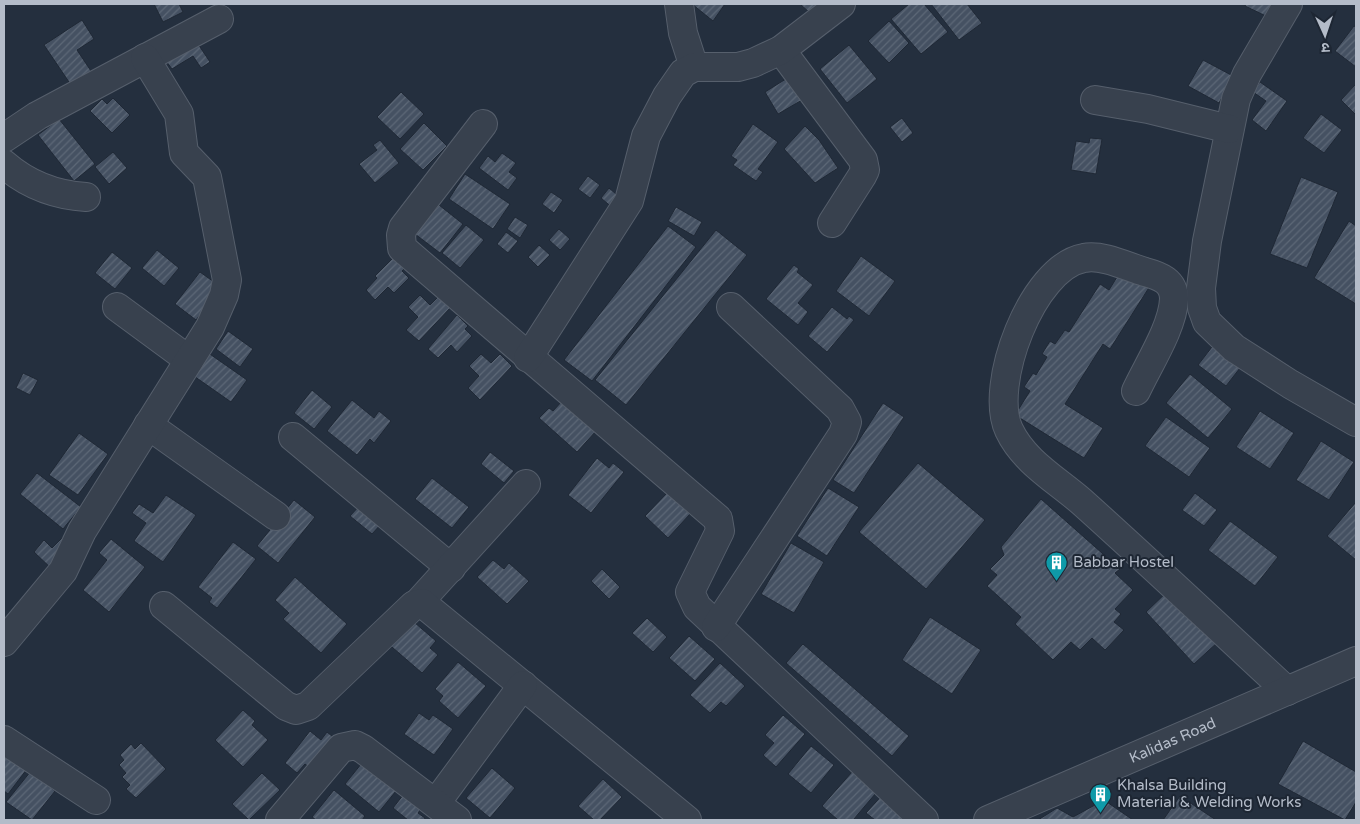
<svg xmlns="http://www.w3.org/2000/svg" width="1360" height="824" viewBox="0 0 1360 824" font-family="'Varela Round','Noto Sans Devanagari',sans-serif">
	<defs>
		<pattern id="building-hatch" width="6" height="6" patternUnits="userSpaceOnUse" patternTransform="scale(1.25)"><rect width="6" height="6" fill="#455162"/><path d="M-1 1l2-2M0 6l6-6M5 7l2-2" fill="none" stroke="#5d6877"/></pattern>
	</defs>
	<rect width="100%" height="100%" fill="#242f3e"/>
	<path fill="url(#building-hatch)" stroke="#1f2835" d="M154 4H179L183 12 163 22Z
		M692 4H725L713 21Z
		M800 4H824L810 13Z
		M909 4H924L948 32 921 54 891 19Z
		M931 4H967L982 23 959 40Z
		M1246 4H1274L1268 17 1245 6Z
		M82 20 94 39 77 50 91 71 71 85 44 45Z
		M889 21 909 43 889 63 868 41Z
		M1354 26 1356 27V67L1335 51Z
		M196 41 210 62 201 68 193 56 172 69 166 61Z
		M849 45 877 79 847 103 820 69Z
		M1203 60 1233 76 1219 103 1188 86Z
		M789 77 802 100 778 114 765 92Z
		M1260 82 1287 101 1266 131 1252 120 1266 101 1253 92Z
		M1356 84V115L1341 100Z
		M401 92 424 114 400 139 377 117Z
		M113 98 130 115 112 133 90 111 102 99 107 104Z
		M1321 114 1342 130 1324 153 1303 138Z
		M902 118 913 133 902 142 890 127Z
		M59 119 95 164 74 181 38 135Z
		M424 123 447 146 423 170 400 149Z
		M753 124 778 142 758 169 763 172 756 181 733 165 737 160 731 156Z
		M805 126 819 140 838 168 815 183 784 149Z
		M1090 138 1102 139 1096 174 1071 170 1076 141 1089 143Z
		M380 140 399 163 375 183 359 164 377 150 373 145Z
		M113 152 127 168 109 184 95 167Z
		M502 153 516 163 509 172 517 178 508 190 479 168 488 156 495 162Z
		M465 174 510 204 493 229 449 199Z
		M588 176 600 185 590 198 578 189Z
		M1301 177 1338 192 1307 268 1270 254Z
		M609 188 623 200 615 210 601 198Z
		M551 192 563 200 554 213 542 204Z
		M439 205 463 224 440 253 415 234Z
		M676 207 702 222 694 236 668 221Z
		M515 217 528 225 520 238 507 229Z
		M1349 221 1356 226V304L1314 278Z
		M466 225 484 240 460 268 442 253Z
		M668 226 696 247 592 381 564 360Z
		M559 229 570 239 560 250 549 240Z
		M716 230 747 255 626 405 595 380Z
		M506 232 518 241 508 253 497 244Z
		M539 245 550 255 538 267 528 257Z
		M157 250 179 268 164 286 142 268Z
		M112 252 132 268 115 289 95 273Z
		M395 256 406 267 402 271 409 278 394 293 388 287 375 300 366 290 377 278 375 276Z
		M861 256 895 281 869 316 836 291Z
		M794 265 799 269 797 272 813 285 798 303 808 312 798 325 766 299Z
		M1122 269 1150 286 1110 349 1103 344 1065 404 1103 428 1084 458 1015 415 1030 391 1024 387 1033 373 1036 375 1047 357 1042 354 1050 341 1055 344 1065 330 1069 332 1100 284 1109 290Z
		M200 272 221 287 196 320 175 304Z
		M420 295 430 305 439 296 451 307 419 341 406 330 418 317 408 307Z
		M832 307 847 319 849 316 854 320 827 352 808 336Z
		M457 315 468 326 465 329 472 336 457 352 451 345 438 358 428 349Z
		M228 331 253 349 240 367 216 349Z
		M1212 347 1240 368 1226 386 1198 365Z
		M207 352 247 380 231 402 191 374Z
		M481 354 491 363 500 354 512 366 480 400 468 388 479 376 469 366Z
		M23 373 38 380 30 395 16 388Z
		M1190 374 1232 409 1208 438 1166 403Z
		M312 390 332 407 314 429 294 413Z
		M352 400 374 418 379 411 391 421 374 443 370 439 357 455 327 431Z
		M563 400 596 431 577 452 539 418 549 408 553 411Z
		M883 403 904 417 854 493 833 480Z
		M1260 411 1294 433 1270 469 1236 447Z
		M1166 417 1210 448 1189 477 1145 446Z
		M79 433 108 454 78 495 49 475Z
		M1321 441 1354 462 1329 500 1296 480Z
		M490 452 514 471 504 483 481 464Z
		M597 458 609 468 613 463 624 472 591 513 568 495Z
		M918 463 985 520 926 589 859 532Z
		M37 473 81 507 63 529 20 494Z
		M432 478 469 507 452 528 415 499Z
		M828 488 859 507 827 556 797 536Z
		M667 493 690 514 668 538 645 516Z
		M1195 493 1217 510 1204 526 1182 510Z
		M166 495 196 515 163 562 134 541 146 523 132 513 139 504 153 513Z
		M1041 499 1120 569 1115 573 1133 590 1115 609 1121 614 1114 622 1124 630 1105 650 1092 638 1080 650 1071 642 1053 660 1015 624 1021 617 987 586 997 575 990 569 1004 555 1001 547Z
		M294 500 315 517 278 563 257 546Z
		M1356 502V560L1327 536Z
		M361 504 382 523 372 534 350 516Z
		M1230 521 1278 557 1255 586 1208 550Z
		M66 534 54 571 34 552 44 540 52 548Z
		M111 539 145 567 109 612 83 590 107 560 99 553Z
		M233 542 256 559 217 608 209 602 212 598 198 587Z
		M791 543 824 562 794 613 761 594Z
		M493 560 504 569 509 563 529 581 507 604 477 577Z
		M602 569 620 587 609 599 591 581Z
		M295 577 347 624 321 653 283 619 289 613 275 600Z
		M1171 588 1220 640 1194 664 1146 612Z
		M407 616 436 641 430 648 438 655 422 673 385 641Z
		M930 617 981 650 952 694 902 660Z
		M647 618 667 637 653 652 632 633Z
		M689 636 715 659 695 681 669 658Z
		M803 644 909 736 892 756 786 663Z
		M458 662 486 686 458 718 439 701 443 696 435 689Z
		M720 663 745 686 726 706 721 702 710 713 690 695Z
		M243 710 255 721 252 725 268 740 243 767 215 740Z
		M419 713 429 720 433 715 453 729 434 755 404 734Z
		M783 715 805 734 776 767 763 755 774 743 765 735Z
		M310 731 321 740 327 732 338 741 314 771 305 764 297 773 285 763Z
		M1303 741 1356 772V802L1345 820 1278 784Z
		M141 743 166 769 136 798 126 789 130 785 122 777 126 773 119 765 124 760 120 755 131 744 135 749Z
		M4 744 30 765 8 794 4 791Z
		M811 746 834 765 811 793 788 774Z
		M366 758 400 786 379 812 345 784Z
		M492 768 515 788 490 818 466 798Z
		M31 771 55 791 32 820 6 802Z
		M852 772 876 793 853 820H838L822 806Z
		M262 773 280 790 249 820 232 804Z
		M603 779 622 797 600 820H594L578 806Z
		M334 790 365 816 362 820H316L312 817Z
		M407 790 424 804 418 813 425 818 424 820H408L393 808Z
		M885 792 909 820H875L866 813Z
		M1180 796 1216 820H1163Z
		M1104 800 1133 820H1038L1057 808 1073 817Z"/>
	<g fill="none" stroke-linecap="round" stroke-linejoin="round">
		<defs>
			<g id="minor">
				<path d="M679 4 683 33 694 67"/>
				<path d="M1288 4 1247 74 1236 99 1207 241 1201 288 1202 308 1207 322 1234 348 1290 384 1356 422"/>
				<path d="M781 50 863 160 865 170 862 176 832 223"/>
				<path d="M1095 100 1148 109 1229 129"/>
				<path d="M483 124 403 228 401 235 402 248 718 519 720 531 690 592 697 607 924 820"/>
				<path d="M4 138 37 116 219 19"/>
				<path d="M4 164C28 185 55 195 86 197"/>
				<path d="M117 307 189 360"/>
				<path d="M528 358 629 201 646 136 667 96 683 73 694 67H738L753 63 781 50 841 4"/>
				<path d="M1136 391C1148 365 1173 327 1174 299 1174 281 1160 276 1145 272 1128 267 1102 254 1084 258 1032 267 988 386 1009 430 1024 462 1057 480 1082 502 1151 564 1219 628 1287 691"/>
				<path d="M148 425 276 516"/>
				<path d="M293 437 451 568"/>
				<path d="M419 602 526 484"/>
				<path d="M164 606 286 706 296 710 308 706 414 605 422 603 687 820"/>
				<path d="M716 627 843 434 847 422 840 409 731 307"/>
				<path d="M4 642 63 571 82 531 210 327 224 295 227 280 207 177 184 153 179 114 145 58"/>
				<path d="M4 740 96 800"/>
				<path d="M436 803 523 685"/>
				<path d="M280 820 341 748 355 745 363 749 457 820"/>
				<path id="s1" d="M988 820 1356 661"/>
			</g>
		</defs>
		<use href="#minor" stroke="#565f6c" stroke-width="30"/>
		<use href="#minor" stroke="#38414e" stroke-width="28"/>
	</g>
	<defs>
		<symbol id="building-pin" viewBox="-11 -11 22 30"><path d="M0 17L-7.5 6A9.5 9.5 0 1 1 7.5 6Z" fill="#0f9aa8" stroke="#1d2633"/><path d="M-4-6H4V6H1V3H-1V6H-4ZM-2.5-4.3h1.7v1.8h-1.7ZM.8-4.3h1.7v1.8H.8ZM-2.5-1h1.7V.8h-1.7ZM.8-1h1.7V.8H.8Z" fill="#fff"/></symbol>
	</defs>
	<g fill-rule="evenodd">
		<use href="#building-pin" x="1044" y="550" width="25" height="34"/>
		<use href="#building-pin" x="1088" y="782" width="25" height="34"/>
	</g>
	<g text-anchor="middle" stroke-width="4" stroke-linejoin="round" paint-order="stroke">
		<g font-size="15" fill="#b4bcc9" stroke="#1d2633" text-anchor="start">
			<text x="1073" y="567">Babbar Hostel</text>
			<text x="1117" y="790">Khalsa Building<tspan x="1117" dy="17">Material &amp; Welding Works</tspan></text>
		</g>
		<g font-size="15" fill="#b4bcc9" stroke="#1d2633">
			<text dy="5" stroke="none"><textPath href="#s1" startOffset="201">Kalidas Road</textPath></text>
		</g>
	</g>
	<rect width="1360" height="824" fill="none" stroke="#b4bcc9" stroke-width="10"/>
	<g transform="translate(1325 35) rotate(177)" stroke="#1d2633" stroke-width="4" paint-order="stroke">
	<path d="M0-4L9 19L0 12L-9 19Z" fill="#b4bcc9"/>
	<text y="-8" font-size="14" font-weight="bold" text-anchor="middle" fill="#b4bcc9">उ</text>
	</g>
</svg>
